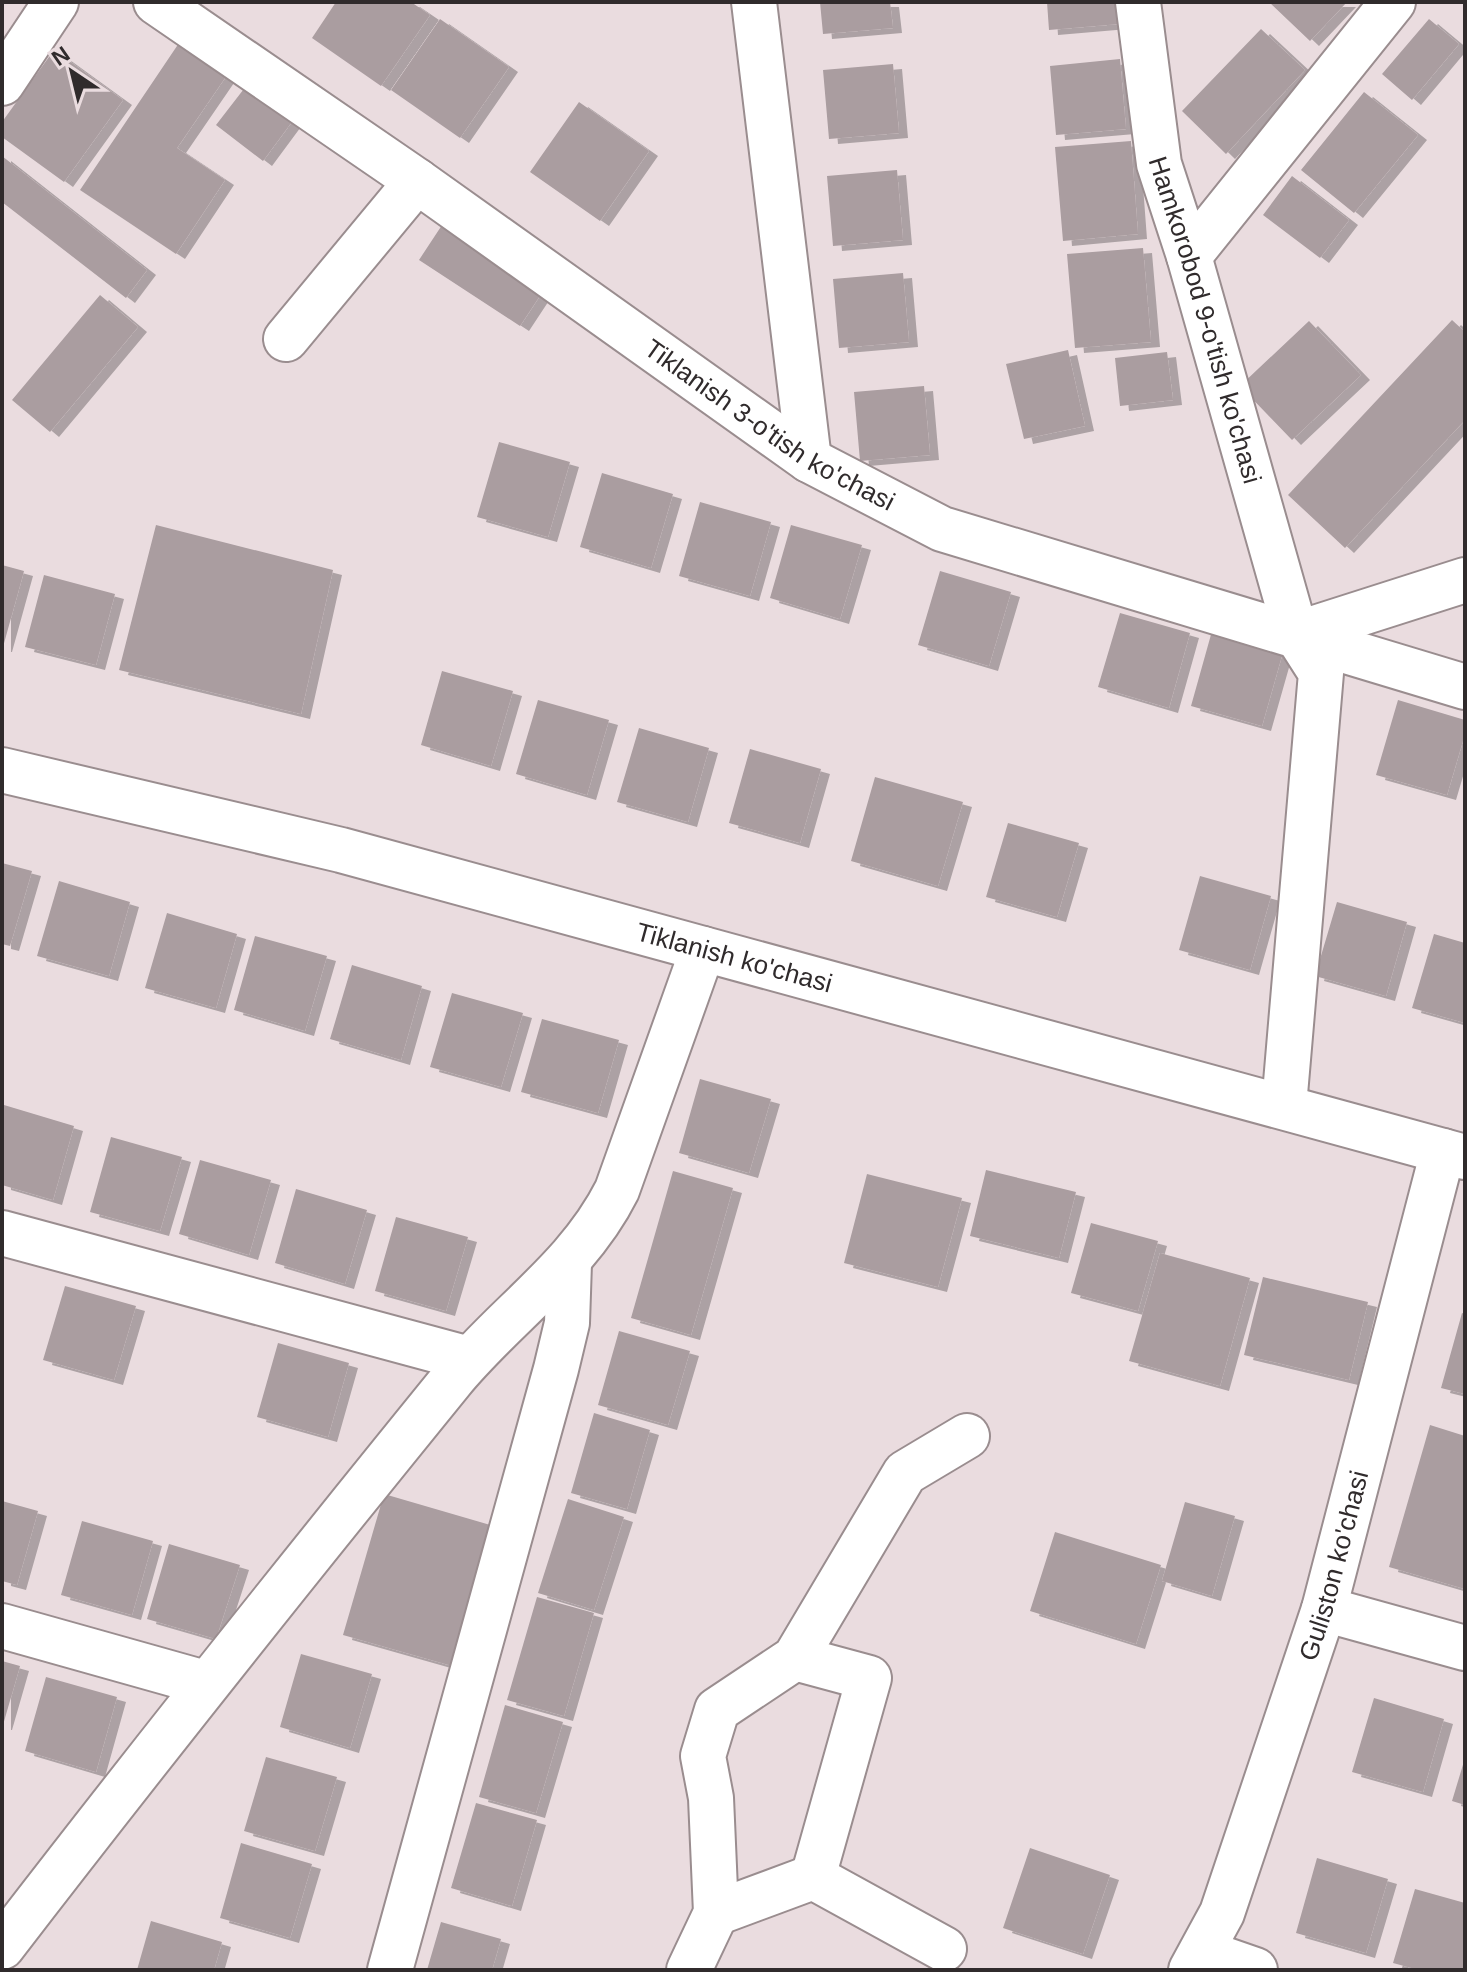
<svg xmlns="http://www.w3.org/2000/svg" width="1467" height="1972" viewBox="0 0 1467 1972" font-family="Arial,sans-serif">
	<defs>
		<filter id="shadow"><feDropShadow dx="9" dy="5" stdDeviation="0" flood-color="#0004"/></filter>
	</defs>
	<rect width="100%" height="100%" fill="#eadcdf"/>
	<path fill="#aa9da0" filter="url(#shadow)" d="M336 2H411L430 15 381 86 312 38Z
		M820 2H890L893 28 823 34Z
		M1047 2H1118L1119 24 1049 30Z
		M1269 2H1347L1310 41Z
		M440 19 509 67 460 138 391 90Z
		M1429 19 1459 44 1412 100 1382 74Z
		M1261 29 1305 70 1226 154 1182 111Z
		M179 43 227 75 177 148 225 180 176 254 80 190Z
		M54 50 123 100 64 182 2 137V122Z
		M1120 59 1126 129 1056 135 1050 66Z
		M893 64 899 133 829 139 823 70Z
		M250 81 297 115 263 161 216 125Z
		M1364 92 1418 135 1354 213 1301 170Z
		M579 102 649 151 600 221 530 172Z
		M1131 141 1138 234 1063 241 1055 147Z
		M2 156 147 270 126 298 2 202Z
		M897 170 903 240 833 246 827 176Z
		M1292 176 1349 220 1320 258 1263 215Z
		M446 219 547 285 520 326 419 260Z
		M1143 248 1151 342 1075 348 1067 254Z
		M903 273 909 342 839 348 833 279Z
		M100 295 138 327 50 432 12 400Z
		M1452 320 1465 332V420L1345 548 1288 495Z
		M1309 321 1361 375 1292 440 1240 386Z
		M1068 350 1085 426 1024 439 1006 364Z
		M1167 352 1173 400 1120 406 1115 358Z
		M924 386 930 455 860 461 854 392Z
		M499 442 570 462 548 537 477 517Z
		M602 473 673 494 651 568 580 547Z
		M700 502 771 522 750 596 679 576Z
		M156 525 333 570 301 714 119 670Z
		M791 525 862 545 840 619 770 598Z
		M2 565 24 571 3 647H2Z
		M940 571 1011 592 989 666 918 645Z
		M44 575 115 594 96 665 25 647Z
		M1120 613 1190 633 1169 708 1098 687Z
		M1212 631 1283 652 1262 726 1191 706Z
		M442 671 513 691 491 766 421 745Z
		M538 700 609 720 587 795 516 774Z
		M1398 700 1465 720V734L1447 795 1376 775Z
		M639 728 709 748 688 822 617 802Z
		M750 749 821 769 800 843 729 823Z
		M875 777 963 802 938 886 851 861Z
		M1008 823 1079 843 1057 917 986 897Z
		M2 863 32 871 10 946 2 944Z
		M1200 876 1271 896 1250 970 1179 950Z
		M59 881 130 902 109 976 37 956Z
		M1337 902 1407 922 1386 996 1315 976Z
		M167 913 237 934 216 1008 145 988Z
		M1434 934 1465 943V1023L1412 1008Z
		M255 936 327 956 305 1031 234 1010Z
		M352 965 422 986 401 1060 330 1039Z
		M452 993 523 1013 501 1087 430 1067Z
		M542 1019 619 1040 598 1113 521 1092Z
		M700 1079 771 1099 749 1173 679 1153Z
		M4 1105 74 1126 53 1200 2 1185Z
		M111 1137 182 1157 160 1231 90 1212Z
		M200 1160 271 1180 249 1255 179 1234Z
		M986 1170 1076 1192 1059 1258 970 1236Z
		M673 1171 733 1188 691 1335 631 1318Z
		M867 1174 962 1198 938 1287 844 1263Z
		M296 1189 367 1210 345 1284 275 1263Z
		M396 1217 468 1237 446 1311 375 1291Z
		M1091 1223 1158 1241 1138 1311 1071 1293Z
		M1160 1253 1250 1278 1220 1386 1129 1361Z
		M1263 1277 1368 1302 1349 1380 1244 1355Z
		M65 1286 136 1306 114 1380 43 1360Z
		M1462 1313 1465 1314V1394L1441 1388Z
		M619 1331 690 1351 668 1425 598 1405Z
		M278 1343 349 1363 328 1437 257 1417Z
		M594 1413 650 1430 627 1509 571 1493Z
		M1430 1425 1465 1436V1589L1389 1567Z
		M384 1494 504 1529 463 1669 343 1635Z
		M568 1499 624 1517 594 1610 538 1593Z
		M2 1501 38 1511 17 1585 2 1581Z
		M1185 1502 1235 1516 1212 1596 1162 1581Z
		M82 1521 153 1541 132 1615 61 1595Z
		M1055 1532 1161 1565 1136 1644 1030 1611Z
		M169 1544 240 1565 216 1639 147 1619Z
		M537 1597 594 1613 564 1716 507 1700Z
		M301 1654 372 1674 350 1748 280 1727Z
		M2 1661 20 1666 3 1725H2Z
		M46 1677 117 1697 96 1772 25 1751Z
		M1374 1698 1444 1719 1423 1792 1352 1772Z
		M505 1705 563 1722 536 1813 479 1797Z
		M266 1757 337 1777 315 1851 244 1831Z
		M1465 1758V1805L1452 1801Z
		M476 1803 537 1820 512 1906 451 1888Z
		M241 1843 312 1864 290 1938 220 1918Z
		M1030 1848 1110 1875 1083 1954 1003 1928Z
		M1317 1858 1388 1879 1366 1953 1296 1933Z
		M1415 1889 1465 1903V1970H1419L1393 1963Z
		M151 1921 222 1942 214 1970H137Z
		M441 1922 501 1939 492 1970H427Z"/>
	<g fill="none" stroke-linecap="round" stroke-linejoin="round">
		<defs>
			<g id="minor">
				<path id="s1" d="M156 2 417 181 809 460 942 529 1465 687"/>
				<path d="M754 2 809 460"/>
				<path id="s2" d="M1138 2 1159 164 1189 256 1296 634 1321 673 1284 1106"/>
				<path d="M2 83 56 2"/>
				<path d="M1189 256 1393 2"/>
				<path d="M286 339 417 181"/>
				<path d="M1296 634 1465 580"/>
				<path id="s3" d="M2 770 341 850 1465 1157"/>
				<path d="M2 1233 469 1359"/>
				<path d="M1324 1609 1465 1648"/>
				<path d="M2 1626 205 1683"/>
				<path d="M795 1658 869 1678 813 1877"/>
				<path d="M716 1913 813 1877 944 1949"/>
				<path d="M2 1947C149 1756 299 1568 451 1381 505 1315 578 1268 617 1190L703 949"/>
				<path d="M1203 1952 1255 1970"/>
				<path d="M390 1970 556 1369 567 1323 569 1263"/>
				<path d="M689 1970 716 1913 711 1798 703 1756 717 1710 795 1658 905 1473 967 1436"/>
				<path id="s4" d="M1191 1970 1222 1913 1324 1609 1443 1151"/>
			</g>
		</defs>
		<use href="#minor" stroke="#9a8d8f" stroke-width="48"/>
		<use href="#minor" stroke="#fff" stroke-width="44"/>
	</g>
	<g text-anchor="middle" stroke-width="8" stroke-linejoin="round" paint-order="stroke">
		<g font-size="26" fill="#302b2c" stroke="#eadcdf">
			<text dy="9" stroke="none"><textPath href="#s2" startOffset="326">Hamkorobod 9-o'tish ko'chasi</textPath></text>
			<text dy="9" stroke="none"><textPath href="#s1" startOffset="746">Tiklanish 3-o'tish ko'chasi</textPath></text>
			<text dy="9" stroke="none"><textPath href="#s3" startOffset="756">Tiklanish ko'chasi</textPath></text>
			<text dy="9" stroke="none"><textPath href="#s4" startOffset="430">Guliston ko'chasi</textPath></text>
		</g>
	</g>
	<rect width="1467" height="1972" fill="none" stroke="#302b2c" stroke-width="8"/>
	<g transform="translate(72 72) rotate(325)" stroke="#eadcdf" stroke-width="6" paint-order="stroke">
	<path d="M0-6L14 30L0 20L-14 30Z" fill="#302b2c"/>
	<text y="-12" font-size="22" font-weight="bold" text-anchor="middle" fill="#302b2c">N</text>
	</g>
</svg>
